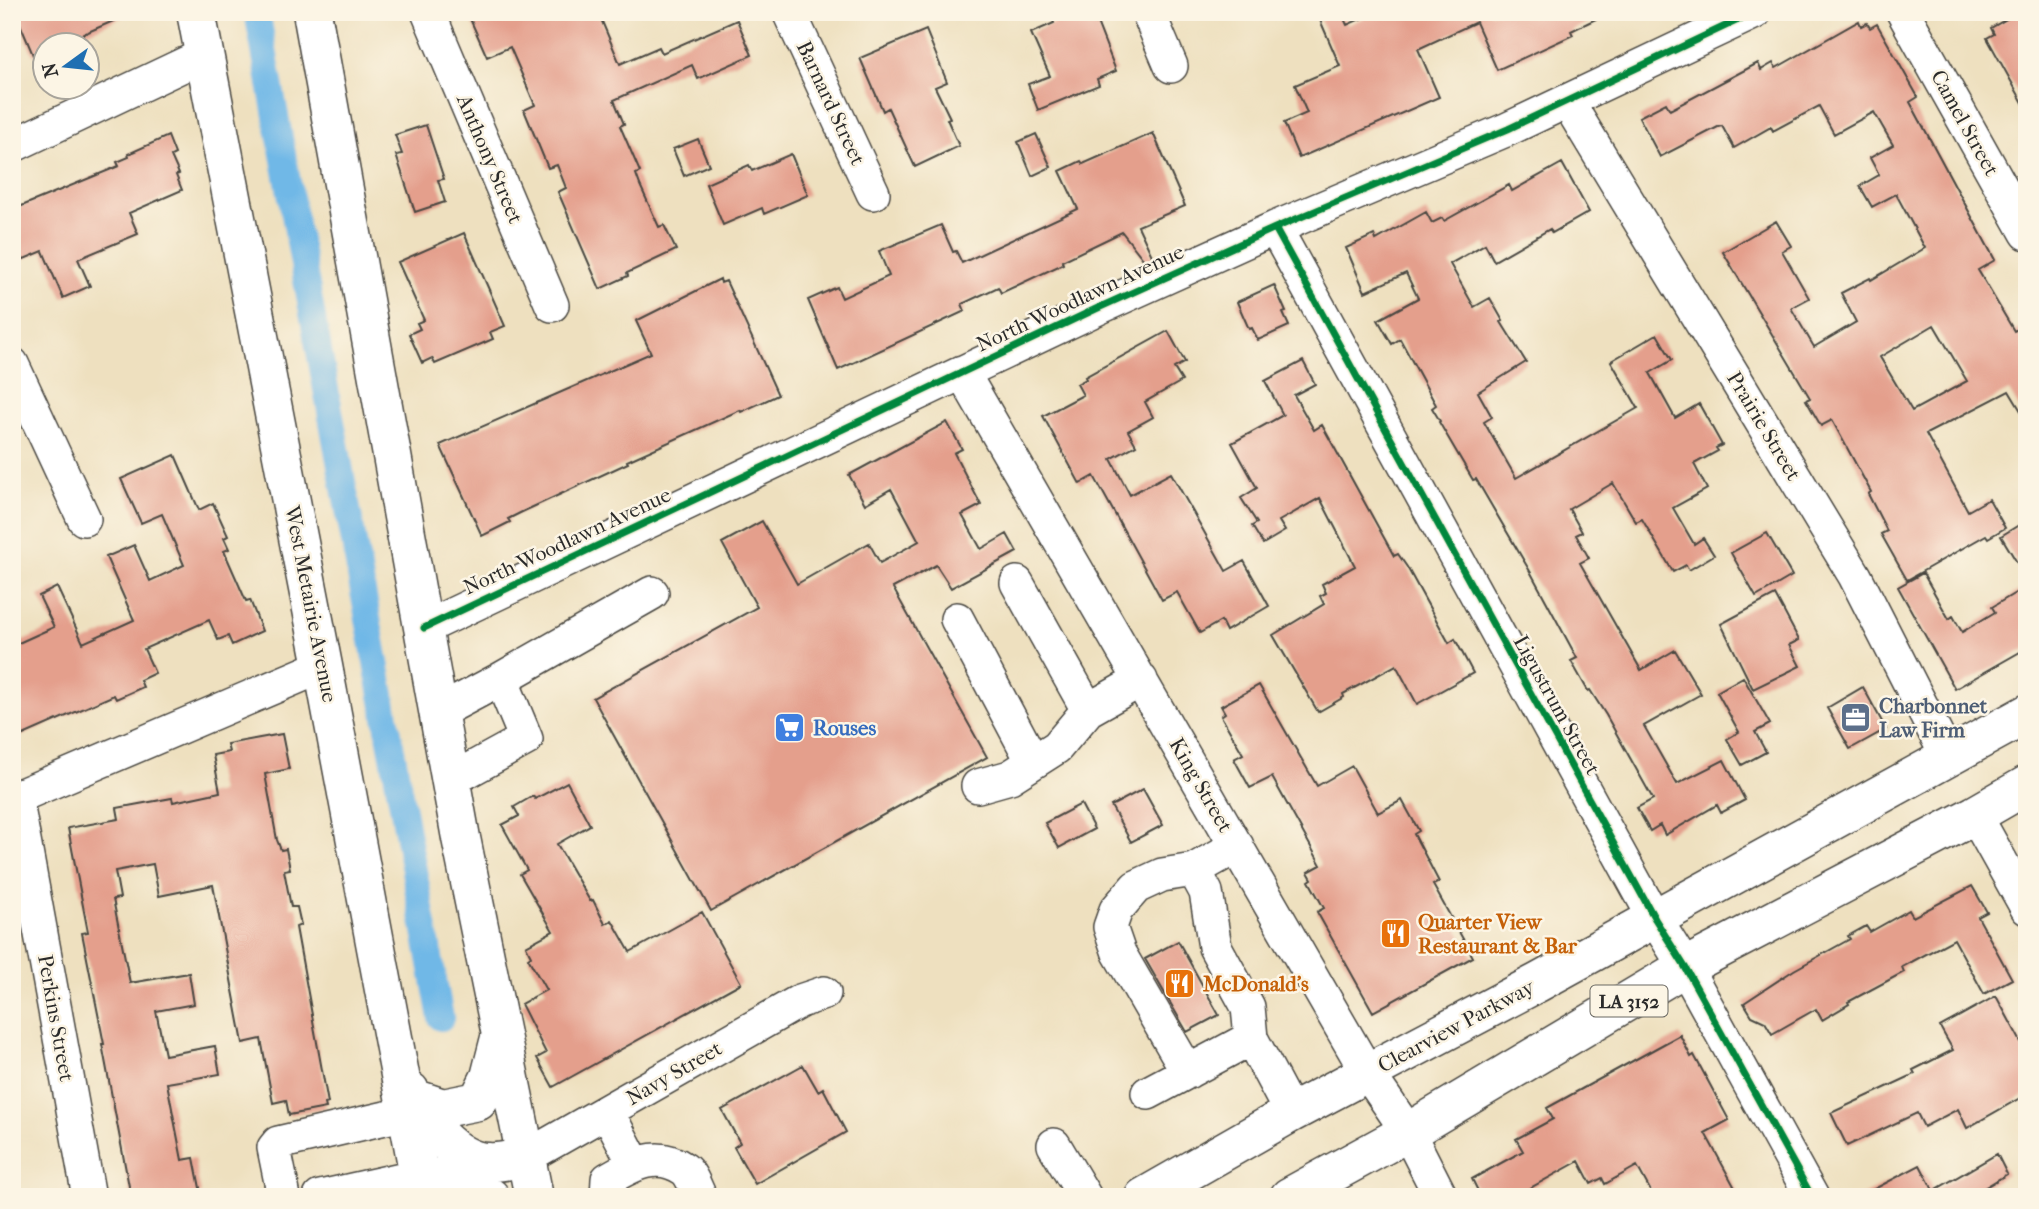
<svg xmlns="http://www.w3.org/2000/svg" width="2039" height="1209" viewBox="0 0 2039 1209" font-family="'IM FELL French Canon',serif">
	<rect width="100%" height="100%" fill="#fcf5e5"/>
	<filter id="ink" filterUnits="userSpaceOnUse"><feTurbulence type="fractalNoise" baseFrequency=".0143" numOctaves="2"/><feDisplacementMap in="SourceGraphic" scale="14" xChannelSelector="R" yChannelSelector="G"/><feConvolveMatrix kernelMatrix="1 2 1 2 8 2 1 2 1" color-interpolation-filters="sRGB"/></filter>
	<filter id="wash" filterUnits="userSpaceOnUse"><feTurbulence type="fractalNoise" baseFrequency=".00686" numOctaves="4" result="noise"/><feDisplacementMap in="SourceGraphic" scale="28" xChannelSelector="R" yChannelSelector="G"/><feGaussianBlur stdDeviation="1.57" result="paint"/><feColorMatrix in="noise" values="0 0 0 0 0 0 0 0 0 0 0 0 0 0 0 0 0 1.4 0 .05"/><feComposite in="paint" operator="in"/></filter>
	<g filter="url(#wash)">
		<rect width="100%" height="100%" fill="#eee0bf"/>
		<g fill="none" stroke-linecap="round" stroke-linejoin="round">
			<path stroke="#70b8e7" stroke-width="26" d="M257 12 441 1018"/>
		</g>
		<g id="blocks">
			<path fill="#e49f8c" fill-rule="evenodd" d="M15 12H134L56 46H46V50L33 55Z
				M467 12H598L620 64 659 47 662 53 737 20 752 55 698 79 692 65 614 100 624 124 620 126 640 172 636 174 640 185 659 227 664 225 676 250 627 273 628 276 600 289 558 192 566 188 557 165 548 168 524 110 535 105 510 47 487 57Z
				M1050 12H1093L1116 71 1097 79 1099 85 1038 110 1028 84 1050 76 1031 33 1054 23Z
				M1338 12H1341L1347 25 1376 12H1610L1571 31 1573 35 1497 70 1476 22 1418 49 1439 97 1299 158 1284 123 1307 113 1295 85 1340 66 1320 20Z
				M2019 12H2027V110L1987 38 1994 34 1991 28Z
				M1859 21 1861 26 1867 23 1870 28 1877 24 1918 97 1910 102 1995 260 1978 270 2014 331 2020 328 2027 342V421L2009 391 1926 434 1968 511 1989 499 2005 528 1988 538 1986 535 1907 580 1881 534 1887 531 1868 494 1871 492 1832 420 1821 426 1806 400 1810 398 1723 252 1776 221 1791 246 1782 251 1809 298 1791 308 1814 347 1856 322 1841 293 1870 278 1871 280 1925 248 1896 194 1872 207 1860 186 1879 175 1870 158 1893 145 1874 112 1834 134 1819 106 1773 131 1771 127 1734 148 1722 126 1718 127 1660 157 1639 117 1666 103 1670 110 1758 63 1761 70 1773 63 1776 68ZM1934 325 1967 381 1912 411 1880 357Z
				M926 30 947 82 935 87 950 118 947 119 959 146 915 167 888 108 883 111 860 58Z
				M426 125 444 179 438 180 445 202 415 212 396 155 402 154 395 135Z
				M1153 133 1185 206 1138 226 1154 260 1147 264 1122 232 1062 261 1063 264 1001 293 998 287 962 304 965 311 838 370 808 300 837 287 842 298 889 276 879 251 941 225 953 252 956 251 962 263 1078 209 1060 171 1081 161 1083 164Z
				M1036 134 1051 167 1032 176 1018 142Z
				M168 136 175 154 171 156 179 174 176 175 182 190 129 213 138 234 78 259 90 286 63 298 43 251 12 264V210L119 166 117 162 129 157 128 154Z
				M698 139 709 165 684 176 673 149Z
				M791 154 808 195 764 214 762 208 723 225 706 184 749 165 752 171Z
				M1562 163 1589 212 1552 233 1550 229 1494 261 1485 244 1450 264 1474 307 1490 298 1503 321 1501 322 1526 362 1478 392 1492 417 1484 422 1516 478 1638 408 1611 361 1657 334 1672 360 1650 373 1675 418 1699 404 1722 445 1716 448 1718 451 1694 464 1707 489 1673 508 1694 544 1703 538 1714 555 1689 570 1686 565 1673 572 1642 519 1636 522 1613 483 1569 509 1582 532 1576 535 1589 558 1580 563 1641 670 1675 650 1701 694 1644 726 1677 784 1724 760 1745 800 1721 813 1717 805 1665 835 1660 825 1650 831 1637 808 1653 799 1606 715 1590 690 1588 691 1571 661 1577 658 1531 573 1476 479 1473 480 1439 422 1440 421 1432 408 1436 405 1400 339 1392 344 1378 320 1418 298 1406 273 1365 292 1346 248 1374 235 1376 240 1426 212 1432 223 1442 218 1444 221 1509 185 1512 191Z
				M464 233 505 326 490 332 493 339 435 364 432 358 422 363 409 334 420 329 417 323 424 320 398 262Z
				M720 279 721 283 726 281 778 395 741 412 740 410 627 461 628 463 522 512 508 519 510 522 482 536 440 445 651 353 636 321Z
				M1274 285 1286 312 1283 313 1289 326 1258 340 1252 328 1249 329 1237 302Z
				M1168 331 1185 362 1174 368 1182 381 1145 402 1153 417 1128 431 1136 445 1111 459 1130 495 1171 473 1226 571 1244 561 1269 606 1226 631 1221 621 1200 633 1177 592 1162 600 1094 476 1080 484 1043 416 1083 395 1077 384 1086 379 1085 377Z
				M1303 361 1315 384 1294 395 1314 430 1322 425 1394 556 1398 554 1407 567 1449 643 1455 639 1473 673 1417 704 1396 665 1343 694 1344 697 1318 712 1273 635 1324 604 1320 596 1326 593 1322 584 1355 566 1320 498 1279 521 1285 531 1263 544 1252 526 1257 523 1241 498 1257 488 1232 443 1283 415 1265 381Z
				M947 422 962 449 954 453 981 505 962 515 981 549 1007 534 1017 552 951 588 936 565 893 588 987 757 711 911 593 698 757 607 722 543 762 521 797 584 869 543 880 563 919 541 891 489 865 504 849 475Z
				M175 455 199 510 213 503 228 536 224 538 229 549 224 551 246 601 250 600 262 631 232 645 228 636 218 640 209 620 144 649 155 673 140 680 143 687 116 699 114 695 12 740V646L54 627 39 596 57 587 83 643 134 620 106 557 134 545 150 581 184 565 162 514 141 523 121 479Z
				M2027 520V579L2001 536Z
				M1767 533 1792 576 1756 597 1731 553Z
				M1923 573 1949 619 1953 616 1962 632 1995 612 1992 607 2027 586V648L1955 689 1898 587Z
				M1775 595 1799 640 1789 645 1800 666 1753 689 1721 624Z
				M1743 677 1770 724 1755 732 1766 752 1742 765 1727 739 1739 732 1717 692Z
				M1259 685 1317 786 1352 766 1378 813 1402 800 1419 831 1414 834 1439 882 1433 885 1473 957 1373 1012 1317 912 1324 908 1309 881 1312 879 1308 872 1321 865 1272 777 1250 788 1234 759 1243 754 1221 716 1225 713 1221 706Z
				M1863 687 1886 729 1850 749 1827 708Z
				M282 734 289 769 265 774 277 840 281 850 286 849 290 869 284 870 291 907H297L301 925 296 927 328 1103 325 1104 326 1108 289 1115 286 1100 273 1103 261 1039 243 1043 213 885 159 896 153 864 115 871 120 898 113 899 130 983 189 973 194 1004 156 1011 165 1055 215 1046 220 1074 167 1083 182 1160 194 1158 201 1193 184 1197H131L102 1044H104L82 933 88 932 68 828 119 819 117 808 172 798 173 802 220 792 213 755 229 752 227 744Z
				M567 782 590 825 557 844 590 901 593 900 605 924 612 920 630 952 702 912 741 983 553 1087 537 1058 546 1053 521 1004 546 990 528 958 531 956 526 946 553 931 520 874 527 870 502 825 519 816 514 807 533 796 535 799Z
				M1143 789 1163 825 1131 842 1111 806Z
				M1081 804 1094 829 1059 848 1045 823Z
				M1972 886 1987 912 1978 917 2012 979 1984 994 1954 939 1902 967 1904 972 1848 1002 1849 1004 1822 1020 1816 1009 1772 1034 1765 1022 1752 1016 1744 1003 1794 970 1850 939 1848 936 1866 926 1870 932 1909 910 1913 917Z
				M1178 941 1219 1015 1187 1032 1145 959Z
				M1996 996 2027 1053V1094L1967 1128 1958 1109 1924 1127 1917 1113 1847 1146 1831 1113 1915 1074 1913 1070 1953 1050 1940 1027Z
				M1680 1035 1691 1057 1694 1055 1729 1120 1705 1133 1740 1197H1654L1637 1166 1605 1184 1602 1178 1591 1184 1579 1161 1514 1197H1481L1472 1179 1523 1151 1516 1139 1553 1119 1547 1108Z
				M803 1065 818 1091 823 1088 846 1132 755 1184 734 1147 740 1143 722 1110Z
				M1997 1154 2007 1174 1969 1197H1923Z
				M1920 1165 1933 1190 1919 1197H1859Z"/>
		</g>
	</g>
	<g filter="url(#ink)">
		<use href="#blocks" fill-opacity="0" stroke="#484641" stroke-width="2"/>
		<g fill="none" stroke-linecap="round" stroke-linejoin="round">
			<defs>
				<path id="minor" d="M428 12 552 305
					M789 12 873 193
					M1148 12 1171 66
					M1903 12 2027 233
					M1567 101 1855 576 1948 758
					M12 146 204 55
					M1275 228 1655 919 1685 967 1812 1197
					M12 364 84 519
					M962 372 1367 1072 1408 1132 1441 1197
					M1017 583 1088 710 1141 680
					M957 619 1033 762
					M424 628 1098 308 1275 228 1508 129 1755 12
					M501 679 652 593
					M439 712 501 679 526 739 451 780
					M978 786 1010 777 1057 747 1088 710
					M16 797 89 1197
					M12 799 323 666
					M1975 815 2027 908
					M1194 870 1206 892 1215 947 1248 1007 1251 1038 1291 1113
					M1188 1072 1119 953 1110 927 1116 910 1136 887 1162 875 1194 870 1237 846
					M1148 1093 1251 1038
					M607 1111 634 1163
					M1054 1145 1085 1197
					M526 1157 800 1001 824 993
					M284 1197 274 1148 278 1143 407 1113
					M320 1197 419 1175
					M607 1197 608 1179C632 1165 657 1150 684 1169 691 1174 696 1189 700 1197"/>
				<path id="major" d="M196 12 323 666 423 1197
					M312 12 461 838 534 1197
					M410 1091C422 1120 454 1161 488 1162 500 1163 514 1159 526 1157
					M413 1098 443 1108 478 1101 490 1077 500 1038
					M419 1175 462 1181 490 1197"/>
				<path id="highway" d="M1144 1197 1291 1113 1539 982 2027 714
					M1289 1197 1408 1132 1685 967 1975 815 2027 785"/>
			</defs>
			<use href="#minor" stroke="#484641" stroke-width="36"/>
			<use href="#major" stroke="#484641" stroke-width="41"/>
			<use href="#highway" stroke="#484641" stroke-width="41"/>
			<use href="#minor" stroke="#fff" stroke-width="33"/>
			<use href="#major" stroke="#fff" stroke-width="38"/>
			<use href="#highway" stroke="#fff" stroke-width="38"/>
			<defs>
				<path id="cycleway" d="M1275 228 1655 919 1685 967 1812 1197
					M424 628 1098 308 1275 228 1508 129 1755 12"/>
			</defs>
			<use href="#cycleway" stroke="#fcf5e5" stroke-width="11"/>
			<use href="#cycleway" stroke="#00873e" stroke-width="7"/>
		</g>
	</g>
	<defs>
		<symbol id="office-square" viewBox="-11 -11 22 22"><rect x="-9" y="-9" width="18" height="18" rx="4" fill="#5c6f8a" stroke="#fcf5e5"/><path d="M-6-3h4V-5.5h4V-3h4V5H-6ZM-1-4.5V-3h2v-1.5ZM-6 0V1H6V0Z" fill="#fff"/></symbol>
		<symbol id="supermarket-square" viewBox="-11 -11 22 22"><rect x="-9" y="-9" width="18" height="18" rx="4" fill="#3f7fe0" stroke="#fcf5e5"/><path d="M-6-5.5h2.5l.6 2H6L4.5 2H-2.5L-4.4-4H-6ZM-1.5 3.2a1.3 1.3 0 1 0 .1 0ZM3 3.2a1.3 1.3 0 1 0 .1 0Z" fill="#fff"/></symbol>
		<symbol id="restaurant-square" viewBox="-11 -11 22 22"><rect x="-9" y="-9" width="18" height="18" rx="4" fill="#e8710a" stroke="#fcf5e5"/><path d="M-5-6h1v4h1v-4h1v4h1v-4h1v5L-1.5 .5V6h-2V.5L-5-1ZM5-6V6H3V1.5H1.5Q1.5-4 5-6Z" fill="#fff"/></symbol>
	</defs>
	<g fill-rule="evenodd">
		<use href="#office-square" x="1838" y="700" width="35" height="35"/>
		<use href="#supermarket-square" x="772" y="710" width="35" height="35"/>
		<use href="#restaurant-square" x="1378" y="916" width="35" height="35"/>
		<use href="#restaurant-square" x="1162" y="966" width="35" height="35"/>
	</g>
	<g text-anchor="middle" stroke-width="5" stroke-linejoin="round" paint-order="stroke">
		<rect fill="#fcf5e5" stroke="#6a6863" stroke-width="2" x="1590.5" y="985.5" width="77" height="31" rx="5"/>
		<g font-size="19" font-weight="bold" fill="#2b2b2b">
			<text x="1629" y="1008">LA 3152</text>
		</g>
		<g font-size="21" fill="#2b2b2b" stroke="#fcf5e5">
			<text transform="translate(831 103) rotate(65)" y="7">Barnard Street</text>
			<text transform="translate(1965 123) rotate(61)" y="7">Camel Street</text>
			<text transform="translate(490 159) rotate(67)" y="7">Anthony Street</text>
			<text transform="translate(1080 298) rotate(-25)" y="7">North Woodlawn Avenue</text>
			<text transform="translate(1764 426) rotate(59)" y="7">Prairie Street</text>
			<text transform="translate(567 541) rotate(-25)" y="7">North Woodlawn Avenue</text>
			<text transform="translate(311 604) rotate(79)" y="7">West Metairie Avenue</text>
			<text transform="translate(1557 705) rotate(61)" y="7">Ligustrum Street</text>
			<text transform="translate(1201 785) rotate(60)" y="7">King Street</text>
			<text transform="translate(56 1018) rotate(80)" y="7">Perkins Street</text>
			<text transform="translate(1456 1026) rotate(-28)" y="7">Clearview Parkway</text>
			<text transform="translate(674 1073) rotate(-30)" y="7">Navy Street</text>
		</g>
		<g font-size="21" font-weight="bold" fill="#4e5e75" stroke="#fcf5e5" text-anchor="start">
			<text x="1879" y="713">Charbonnet<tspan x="1879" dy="24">Law Firm</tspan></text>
		</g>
		<g font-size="21" font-weight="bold" fill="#366cbe" stroke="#fcf5e5" text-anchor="start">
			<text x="813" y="735">Rouses</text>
		</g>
		<g font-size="21" font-weight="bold" fill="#c56008" stroke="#fcf5e5" text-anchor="start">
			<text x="1418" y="929">Quarter View<tspan x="1418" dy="24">Restaurant &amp; Bar</tspan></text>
			<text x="1203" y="991">McDonald's</text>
		</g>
	</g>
	<rect width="2039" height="1209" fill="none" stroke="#fcf5e5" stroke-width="42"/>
	<g transform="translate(66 66) rotate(255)"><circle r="33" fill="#fcf5e5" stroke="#a8a49b" stroke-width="2"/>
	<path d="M0-5L12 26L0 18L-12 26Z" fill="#1f6fb2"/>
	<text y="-10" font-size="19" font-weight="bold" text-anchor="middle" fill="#2b2b2b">N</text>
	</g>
</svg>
